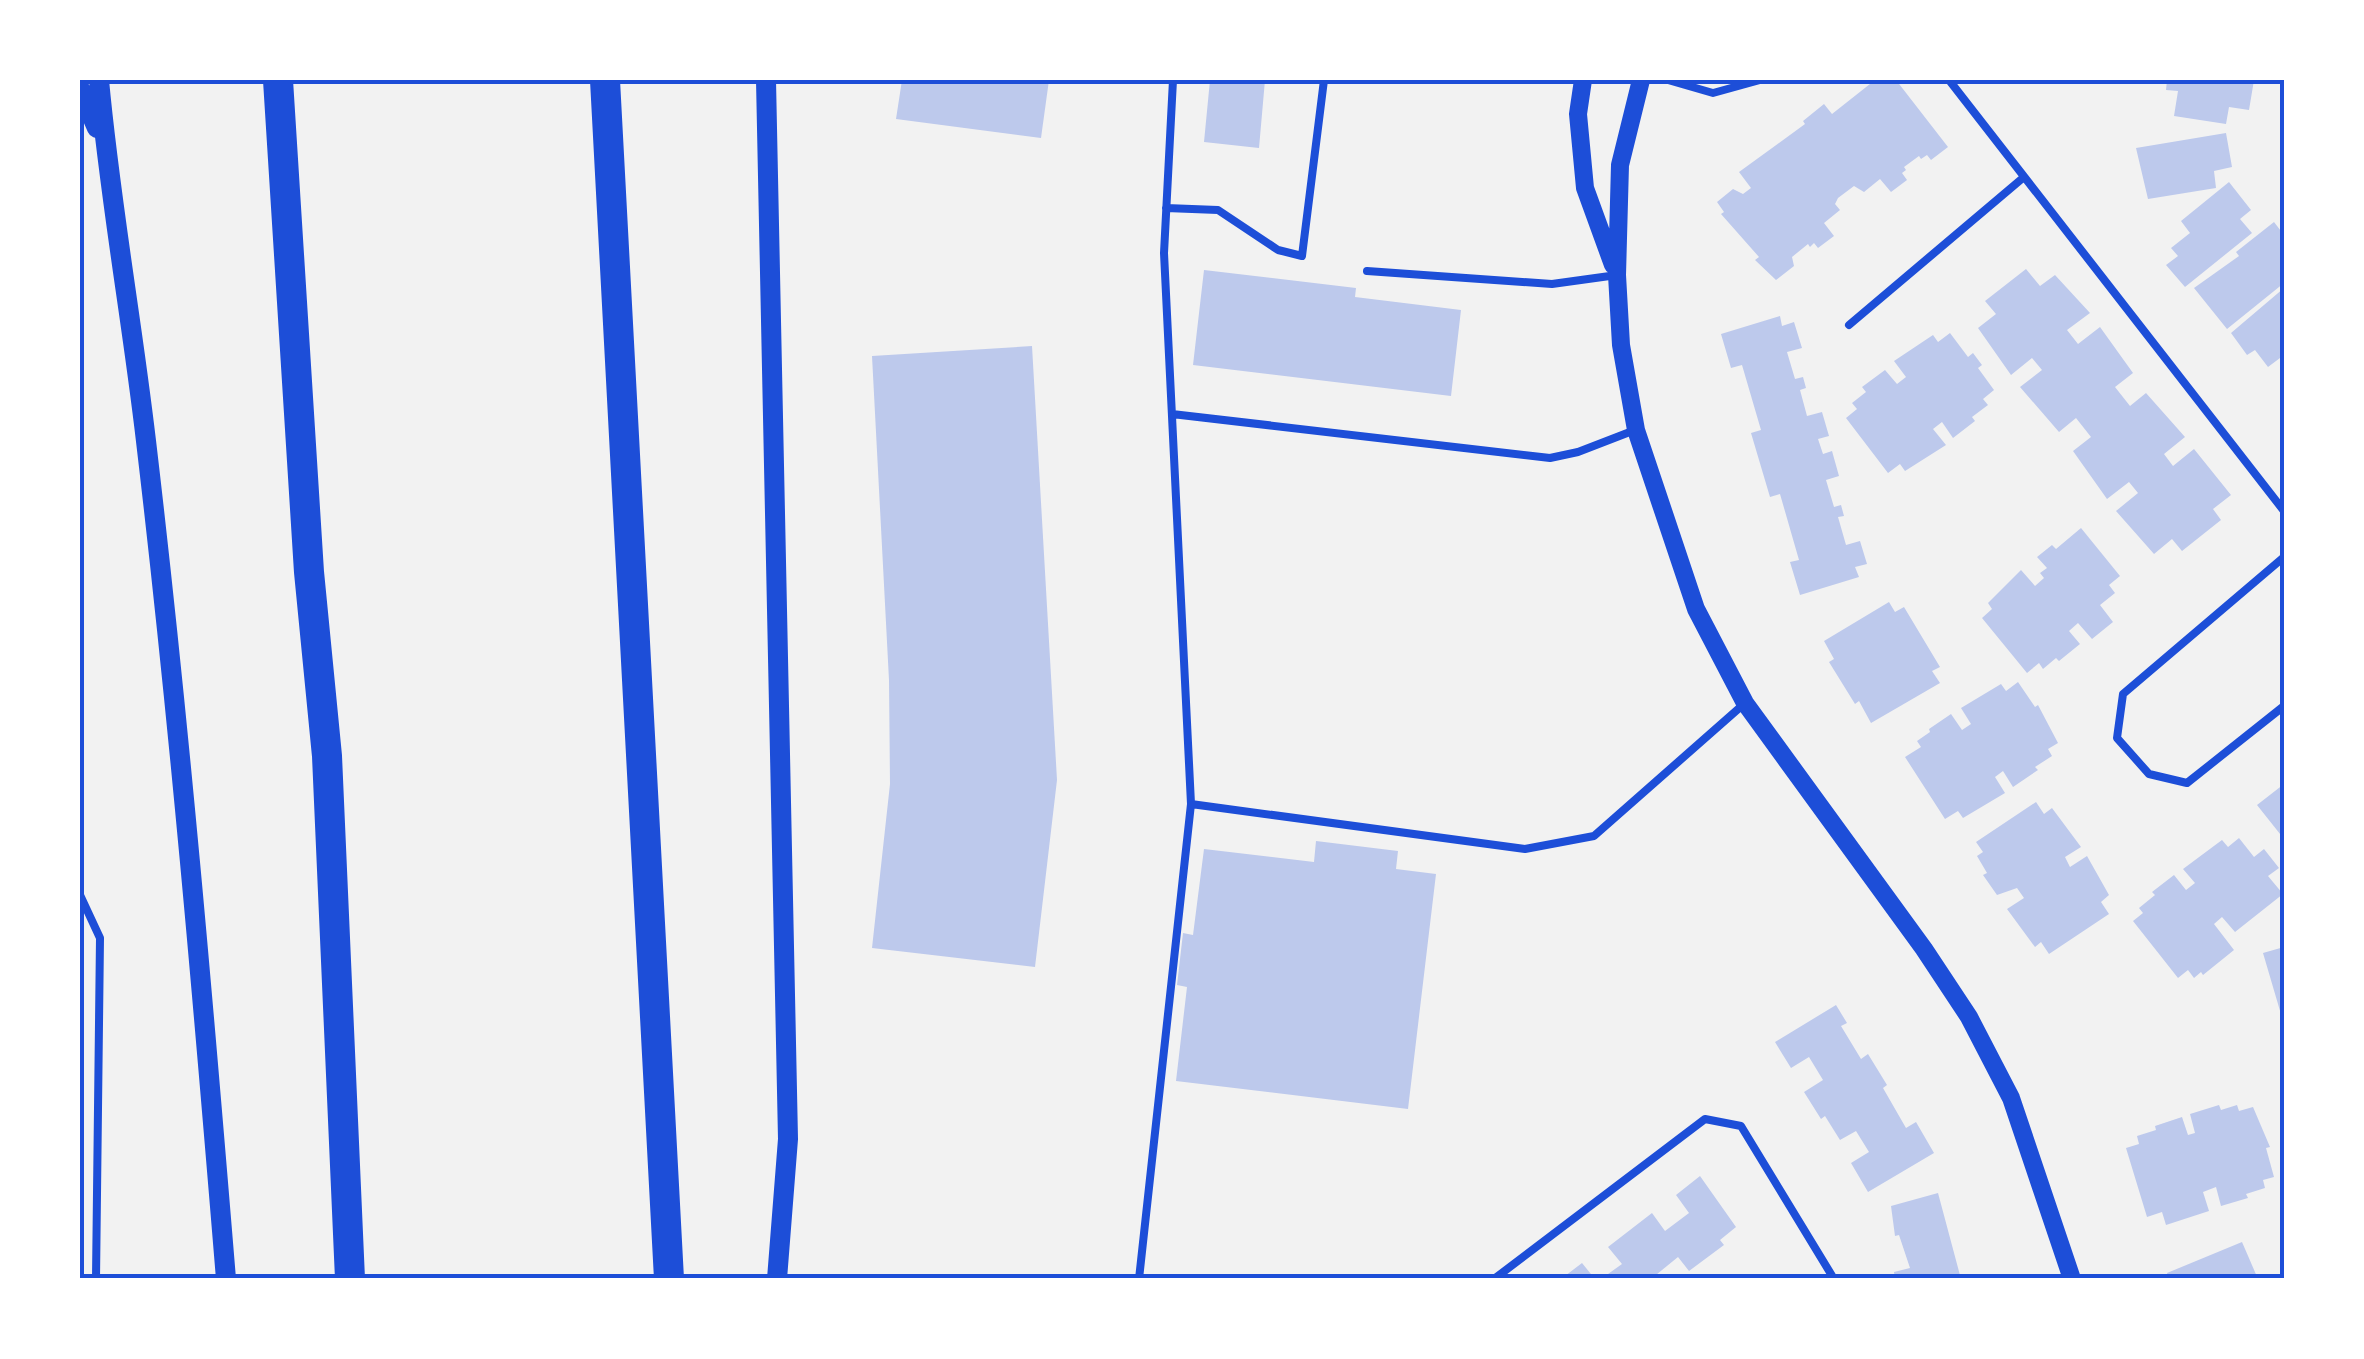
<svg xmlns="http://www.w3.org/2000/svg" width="2364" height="1359" viewBox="0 0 2364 1359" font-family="'Nunito Sans',sans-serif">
	<rect width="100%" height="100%" fill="#f2f2f2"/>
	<path fill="#bdc9ec" d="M902 80H1049L1041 138 896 119Z
		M1210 80H1265L1259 148 1204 142Z
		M1875 80H1896L1948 147 1931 160 1927 155 1921 159 1919 156 1904 167 1906 170 1902 173 1907 180 1891 192 1880 179 1864 192 1854 186 1838 198 1835 204 1840 210 1824 223 1834 236 1818 248 1814 243 1810 247 1808 244 1792 257 1794 266 1776 280 1755 260 1759 257 1721 214 1724 212 1717 202 1733 189 1743 194 1751 188 1739 172 1805 124 1803 121 1824 104 1832 114Z
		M2167 80H2254L2249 110 2229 107 2226 124 2174 116 2178 91 2166 90Z
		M2226 133 2232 167 2214 171 2216 188 2148 199 2136 148Z
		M2229 182 2251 210 2240 219 2252 233 2185 287 2166 265 2178 256 2171 248 2190 233 2181 221Z
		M2274 222 2284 235V283L2227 329 2194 288 2239 256 2236 252Z
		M2026 269 2040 286 2055 275 2090 313 2067 330 2078 344 2100 327 2133 373 2115 387 2130 406 2146 393 2185 437 2164 454 2173 466 2194 449 2231 495 2213 509 2221 520 2182 551 2172 539 2154 554 2116 511 2138 493 2129 482 2107 499 2073 451 2091 437 2076 418 2059 432 2020 387 2042 370 2032 358 2011 375 1978 328 1996 314 1985 301Z
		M1204 270 1356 288 1355 297 1461 310 1451 396 1193 365Z
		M2284 288V355L2268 367 2255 350 2247 355 2231 333Z
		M1780 316 1782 326 1794 322 1802 348 1787 352 1795 379 1803 377 1806 388 1800 390 1807 416 1822 412 1829 436 1818 439 1823 454 1832 451 1839 476 1826 480 1834 507 1841 505 1844 516 1838 517 1846 545 1860 541 1867 564 1855 567 1859 577 1800 595 1790 562 1799 560 1780 494 1770 497 1751 433 1761 430 1742 365 1731 368 1721 334Z
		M1950 333 1968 357 1973 353 1982 365 1978 368 1994 390 1983 399 1988 405 1972 417 1975 421 1953 438 1942 422 1933 429 1946 445 1905 471 1900 464 1888 473 1846 418 1857 409 1852 403 1866 392 1862 387 1885 370 1897 384 1906 377 1894 361 1933 335 1938 342Z
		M1032 346 1057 780 1035 967 872 948 890 784 889 680 872 356Z
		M2081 528 2120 576 2109 585 2115 593 2100 605 2113 622 2092 639 2078 623 2069 631 2080 644 2059 661 2056 658 2043 669 2039 663 2027 673 1982 618 1992 609 1988 603 2021 570 2035 586 2044 578 2040 573 2047 568 2037 557 2052 545 2056 549Z
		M1889 602 1895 612 1904 607 1940 667 1932 671 1940 683 1871 723 1859 701 1855 704 1829 662 1834 659 1824 641Z
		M2018 682 2035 707 2038 705 2058 743 2048 749 2052 756 2035 767 2038 770 2013 787 2003 771 1995 777 2005 793 1963 818 1958 811 1945 819 1905 757 1921 747 1917 741 1930 732 1929 729 1951 714 1962 730 1971 724 1961 708 2001 684 2006 691Z
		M2284 784V839L2257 805Z
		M2036 802 2044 814 2052 808 2081 847 2065 857 2070 867 2087 856 2109 895 2101 902 2109 914 2049 954 2041 942 2035 947 2007 909 2024 898 2017 888 1997 895 1983 875 1987 873 1977 856 1983 852 1976 842Z
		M2239 838 2254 857 2264 849 2279 868 2268 876 2283 894 2235 932 2222 917 2214 924 2234 950 2203 975 2201 972 2194 978 2188 970 2178 978 2133 921 2143 913 2139 908 2155 895 2152 892 2174 875 2186 890 2195 883 2183 869 2222 840 2228 847Z
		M1316 841 1398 851 1396 869 1436 874 1408 1109 1176 1081 1187 987 1177 985 1183 933 1193 935 1204 849 1314 862Z
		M2284 947V1021H2283L2263 953Z
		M1836 1005 1847 1023 1841 1026 1861 1059 1868 1054 1887 1085 1883 1088 1906 1128 1916 1122 1934 1153 1868 1192 1851 1163 1869 1152 1856 1131 1840 1140 1825 1116 1821 1119 1804 1092 1823 1080 1809 1057 1791 1068 1775 1042Z
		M2219 1105 2221 1110 2237 1105 2239 1111 2253 1107 2270 1147 2266 1148 2274 1177 2263 1180 2265 1188 2246 1194 2248 1198 2221 1206 2216 1187 2203 1192 2209 1211 2166 1225 2162 1212 2147 1217 2126 1148 2139 1144 2137 1136 2156 1130 2155 1126 2182 1117 2188 1135 2195 1133 2190 1114Z
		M1700 1176 1736 1227 1720 1240 1724 1245 1689 1271 1678 1257 1651 1279H1601L1622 1264 1608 1247 1652 1213 1665 1231 1689 1213 1676 1195Z
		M1938 1193 1961 1279H1895L1894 1272 1910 1268 1899 1235 1895 1236 1891 1206Z
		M2242 1242 2258 1279H2169L2167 1273Z
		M1582 1263 1595 1279H1561Z"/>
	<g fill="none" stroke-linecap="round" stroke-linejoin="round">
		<path stroke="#1d4ed8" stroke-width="8" d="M1668 80 1713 93 1760 80
			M1949 80 2284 511
			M1166 208 1218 210 1278 250 1302 256 1324 80
			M1367 271 1552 284 1617 275
			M1849 325 2024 177
			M1172 414 1550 458 1578 452 1635 430
			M2284 557 2123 694 2117 738 2149 774 2187 783 2284 706
			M1191 804 1525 849 1594 836 1745 703
			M80 895 100 938 96 1279
			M1139 1279 1191 804 1164 253 1173 80
			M1494 1279 1705 1119 1741 1126 1834 1279"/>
		<path stroke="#1d4ed8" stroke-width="18" d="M1583 80 1578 114 1585 188 1613 265
			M1641 80 1620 165 1617 275 1621 345 1636 430 1696 609 1745 703 1924 949 1969 1017 2011 1098 2072 1279"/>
		<path stroke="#1d4ed8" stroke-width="20" d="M99 80C110 201 132 320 146 441 179 720 203 999 226 1279
			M766 80 788 1139 777 1279
			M80 89 97 128"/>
		<path stroke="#1d4ed8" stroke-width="30" d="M278 80 309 572 327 756 350 1279
			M605 80 669 1279"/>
	</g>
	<rect width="2364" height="1359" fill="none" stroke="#ffffff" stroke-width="165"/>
	<rect x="82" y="82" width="2200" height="1194" fill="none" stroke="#1d4ed8" stroke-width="4"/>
</svg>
